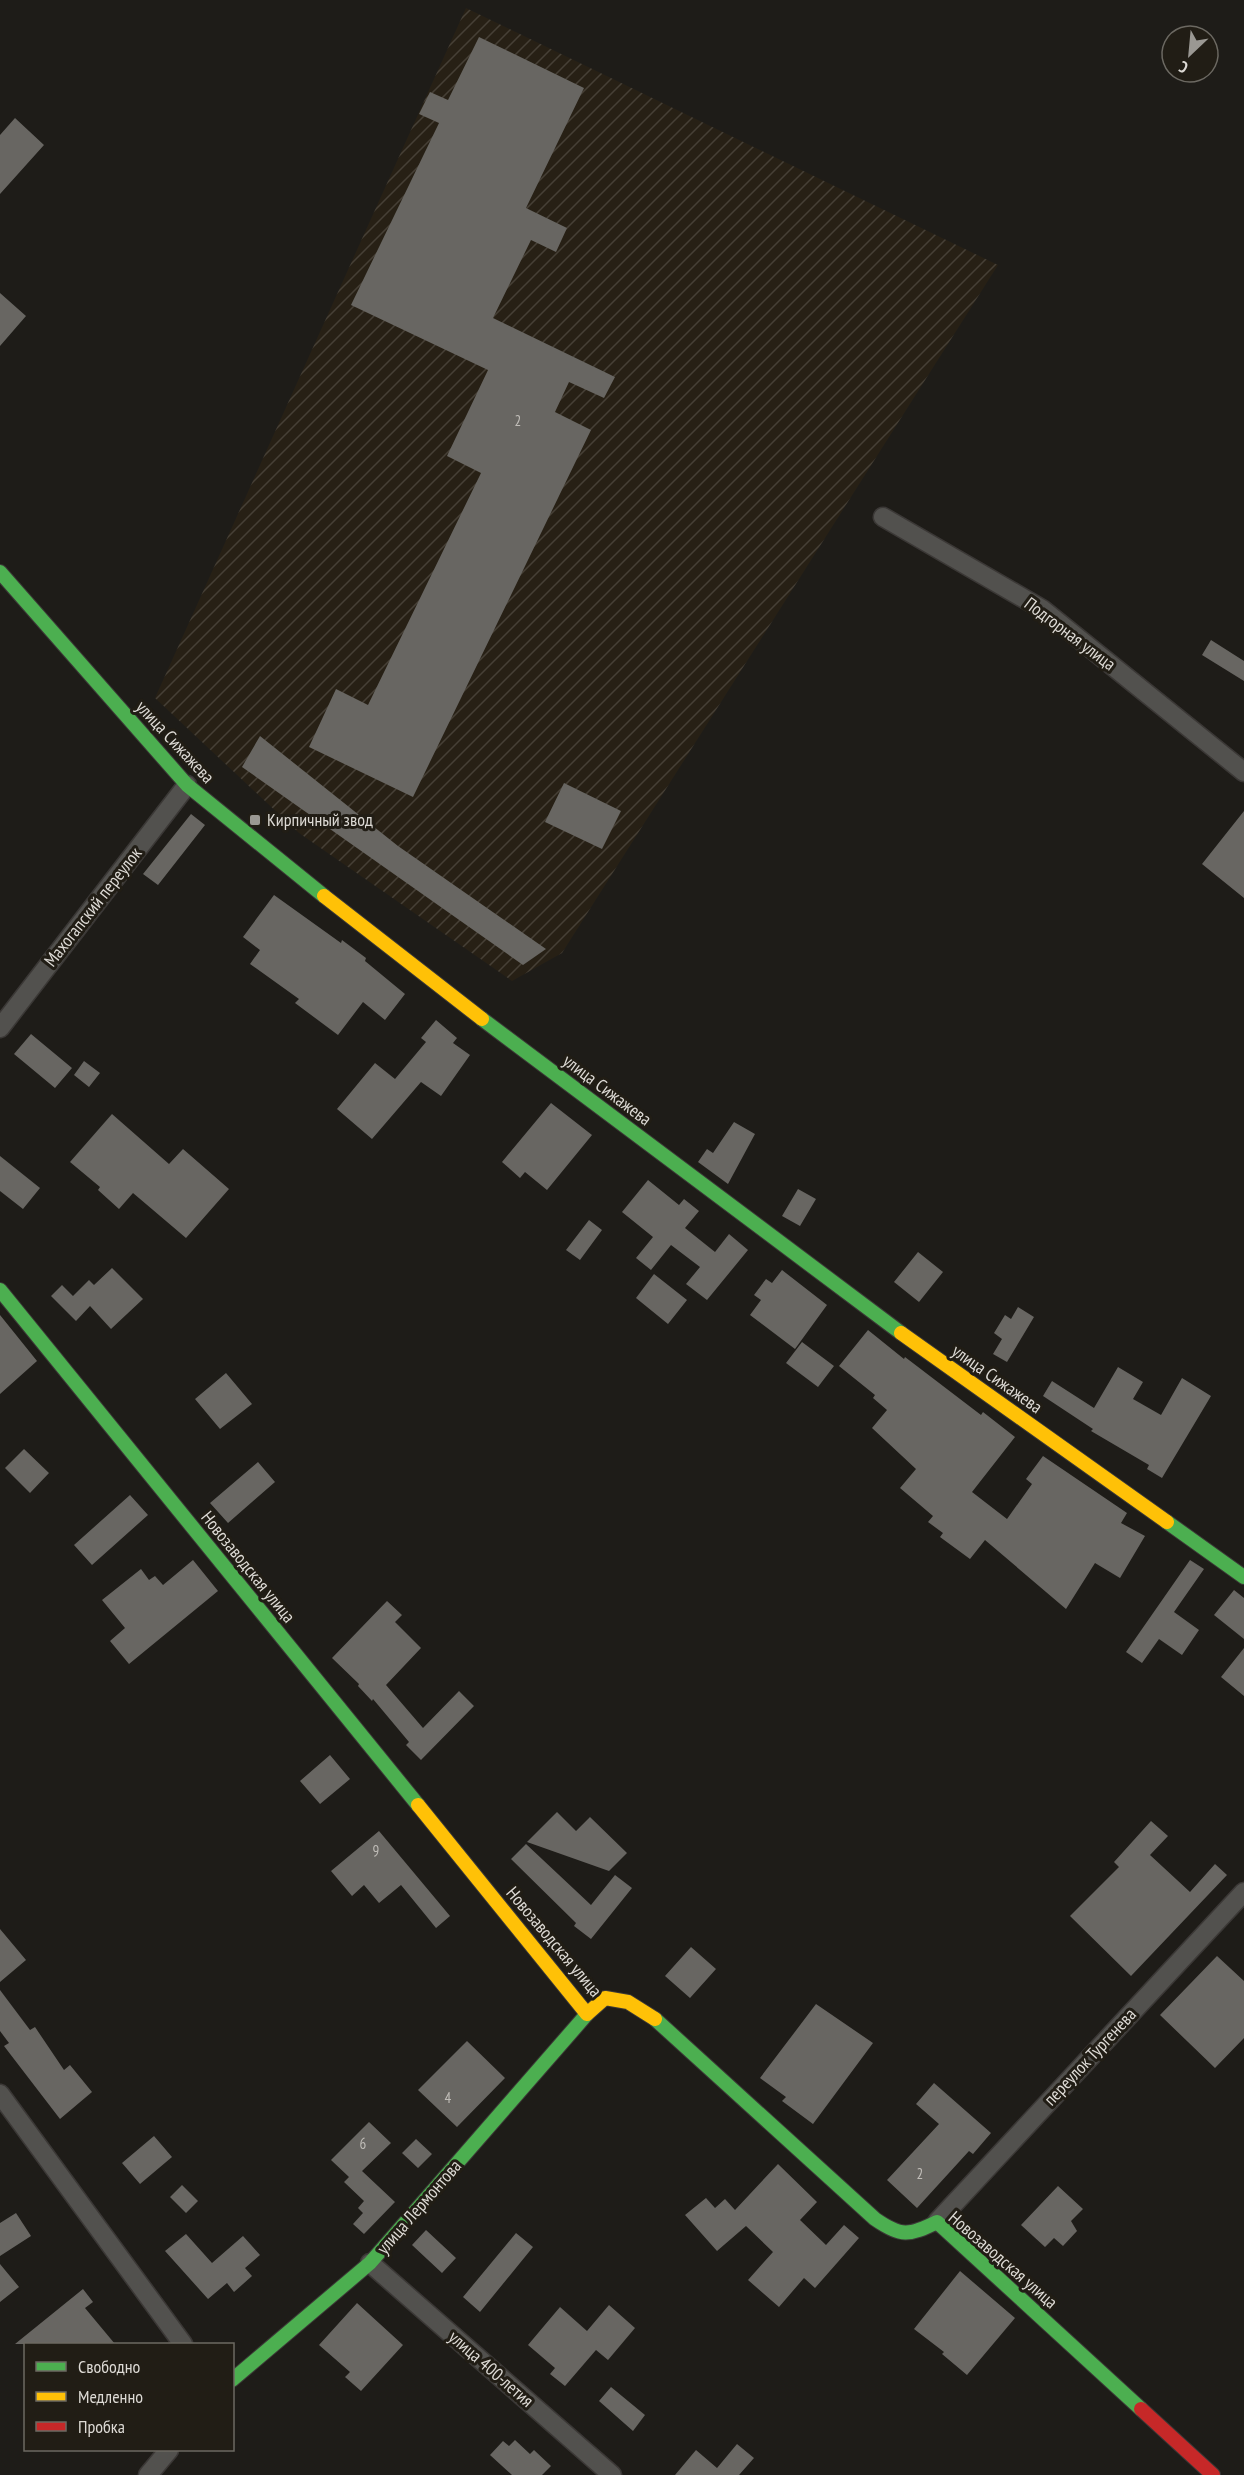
<svg xmlns="http://www.w3.org/2000/svg" width="1244" height="2475" viewBox="0 0 1244 2475" font-family="'PT Sans Narrow',sans-serif">
	<defs>
		<pattern id="industrial-furrows" width="10" height="10" patternUnits="userSpaceOnUse" patternTransform="scale(1.5)"><rect width="10" height="10" fill="#272015"/><path d="M-1 1l2-2M0 10L10 0M9 11l2-2" fill="none" stroke="#464036"/></pattern>
	</defs>
	<rect width="100%" height="100%" fill="#1e1c18"/>
	<path fill="url(#industrial-furrows)" d="M466 8 998 265 562 953 512 981 299 833 155 698Z"/>
	<path fill="#686662" d="M479 37 584 88 526 208 567 228 556 252 531 240 493 318 615 377 604 398 569 382 555 412 591 430 413 797 309 747 336 689 368 705 481 473 447 456 488 370 351 305 439 123 419 114 430 92 448 100Z
		M15 118 44 145 0 194V135Z
		M0 293 26 316 0 346Z
		M1211 640 1244 661V681L1202 655Z
		M260 736 398 846 546 949 523 965 242 767Z
		M564 783 621 811 602 849 545 822Z
		M1244 811V898L1202 864Z
		M191 814 205 825 158 885 143 874Z
		M274 895 341 943 342 940 366 958 365 961 405 994 385 1020 363 1002 338 1035 295 1003 299 999 250 964 260 950 243 937Z
		M436 1020 457 1038 453 1043 470 1055 441 1096 421 1082 372 1139 337 1109 375 1063 395 1079 426 1042 421 1038Z
		M31 1034 72 1068 55 1088 14 1054Z
		M84 1061 100 1073 89 1087 74 1075Z
		M551 1103 592 1135 547 1190 525 1172 520 1178 502 1162Z
		M112 1114 169 1164 183 1149 229 1189 186 1238 133 1193 119 1209 98 1190 100 1187 70 1162Z
		M734 1122 755 1134 728 1184 698 1162 707 1149 713 1153Z
		M0 1156 40 1188 23 1209 0 1191Z
		M648 1180 679 1205 684 1199 699 1211 685 1228 715 1252 729 1234 748 1250 707 1300 686 1284 700 1267 671 1245 651 1270 636 1258 653 1237 622 1212Z
		M798 1189 816 1199 800 1226 782 1216Z
		M589 1220 602 1230 580 1260 566 1250Z
		M918 1252 943 1272 919 1302 894 1282Z
		M112 1268 143 1299 111 1329 90 1306 76 1321 51 1296 62 1285 73 1296 89 1280 94 1285Z
		M782 1270 827 1305 795 1349 750 1315 761 1300 754 1295 766 1279 772 1283Z
		M654 1274 687 1300 668 1324 636 1298Z
		M1018 1307 1034 1317 1007 1362 993 1354 1002 1339 994 1333 1005 1315 1011 1319Z
		M0 1315 37 1361 0 1394Z
		M868 1330 904 1359 905 1357 981 1415 983 1412 1015 1437 972 1492 1007 1519 1032 1484 1026 1479 1043 1456 1127 1513 1121 1523 1145 1536 1120 1578 1095 1563 1066 1609 985 1540 970 1559 940 1537 943 1533 928 1522 933 1516 900 1488 916 1469 872 1428 887 1410 873 1398 875 1395 839 1366Z
		M802 1342 834 1366 818 1387 786 1363Z
		M1118 1367 1143 1382 1133 1399 1161 1415 1182 1378 1211 1396 1162 1478 1147 1469 1149 1465 1091 1431 1093 1429 1043 1396 1052 1381 1094 1408Z
		M226 1373 252 1404 220 1429 195 1399Z
		M24 1449 49 1473 30 1493 5 1468Z
		M258 1462 275 1482 228 1523 210 1503Z
		M130 1495 148 1515 92 1565 74 1545Z
		M193 1560 218 1591 129 1664 110 1641 125 1628 102 1600 141 1569 149 1580 155 1576 163 1585Z
		M1190 1560 1204 1569 1174 1612 1199 1630 1182 1655 1159 1639 1142 1663 1126 1652Z
		M1234 1590 1244 1598V1639L1214 1615Z
		M387 1601 402 1615 395 1622 421 1648 386 1685 423 1728 459 1691 474 1706 421 1760 406 1745 409 1742 373 1699 372 1701 358 1686 359 1684 332 1658Z
		M1244 1648V1696L1221 1677Z
		M330 1755 350 1779 320 1804 300 1781Z
		M557 1812 576 1831 590 1817 627 1853 609 1871 527 1842Z
		M1151 1821 1168 1836 1150 1855 1190 1892 1215 1864 1227 1875 1131 1976 1070 1916 1119 1867 1114 1862Z
		M379 1831 450 1916 436 1928 401 1885 379 1903 364 1885 352 1896 331 1871Z
		M526 1844 591 1905 615 1875 632 1888 591 1939 574 1926 576 1923 511 1859Z
		M0 1929 26 1960 0 1982Z
		M691 1947 716 1969 690 1998 665 1976Z
		M1217 1956 1244 1981V2038L1215 2068 1160 2015Z
		M0 1990 30 2030 35 2027 64 2070 70 2065 92 2092 60 2119 4 2046 9 2043 0 2031Z
		M816 2004 873 2043 813 2124 782 2101 786 2097 760 2078Z
		M467 2041 505 2078 457 2127 418 2090Z
		M934 2083 991 2133 973 2154 969 2151 917 2208 887 2180 939 2124 916 2104Z
		M369 2122 391 2143 362 2171 395 2202 364 2234 353 2224 363 2213 358 2208 364 2201 344 2182 349 2177 331 2160Z
		M154 2136 172 2157 140 2184 122 2163Z
		M416 2139 432 2154 418 2168 402 2153Z
		M778 2164 817 2202 800 2220 826 2245 844 2225 859 2238 815 2288 804 2278 779 2307 748 2280 773 2252 746 2226 717 2251 685 2215 706 2198 715 2208 725 2199 735 2210Z
		M182 2185 198 2201 186 2213 170 2197Z
		M1058 2186 1083 2209 1071 2221 1077 2231 1063 2246 1054 2238 1045 2247 1021 2225Z
		M16 2213 31 2236 0 2256V2223Z
		M426 2230 456 2258 442 2273 412 2245Z
		M516 2233 533 2247 480 2312 463 2297Z
		M186 2234 212 2263 243 2236 260 2255 245 2268 252 2276 234 2292 227 2283 208 2299 165 2251Z
		M0 2264 19 2287 0 2302Z
		M960 2271 1015 2318 967 2375 942 2354 944 2352 914 2329Z
		M83 2289 93 2302 85 2308 115 2344H15Z
		M357 2303 403 2345 361 2391 345 2377 350 2372 319 2345Z
		M609 2305 635 2328 608 2360 596 2350 565 2386 550 2374 555 2368 528 2345 560 2307 587 2331Z
		M611 2387 645 2415 633 2431 599 2401Z
		M515 2440 530 2454 534 2450 551 2466 542 2475H512L490 2455 503 2441 509 2446Z
		M737 2444 754 2458 739 2475H675L696 2450 717 2468Z"/>
	<g fill="none" stroke-linecap="round" stroke-linejoin="round">
		<defs>
			<path id="street" d="M883 517 1042 609 1244 772
				M0 1028 187 785
				M0 2094 183 2344
				M937 2222 1244 1892
				M370 2263 612 2475
				M148 2475 169 2450"/>
			<path id="fast" d="M0 572 187 785 324 896
				M482 1019 901 1333
				M0 1290 418 1805
				M1167 1522 1244 1577
				M655 2019 875 2219C901 2237 909 2236 937 2222L1141 2409
				M232 2380 370 2263 587 2014"/>
			<path id="slow" d="M324 896 482 1019
				M901 1333 1167 1522
				M418 1805 587 2014 605 1998 628 2002 655 2019"/>
			<path id="jam" d="M1141 2409 1213 2475"/>
		</defs>
		<use href="#street" stroke="#3b3836" stroke-width="21"/>
		<use href="#fast" stroke="#3b3836" stroke-width="16"/>
		<use href="#slow" stroke="#3b3836" stroke-width="16"/>
		<use href="#jam" stroke="#3b3836" stroke-width="16"/>
		<use href="#street" stroke="#52514e" stroke-width="18"/>
		<use href="#fast" stroke="#4caf50" stroke-width="14"/>
		<use href="#slow" stroke="#ffc107" stroke-width="14"/>
		<use href="#jam" stroke="#c62828" stroke-width="14"/>
	</g>
	<rect fill="#9a9893" stroke="#211d15" stroke-width="2" x="249" y="814" width="12" height="12" rx="3"/>
	<g text-anchor="middle" stroke-width="6" stroke-linejoin="round" paint-order="stroke">
		<g font-size="15" fill="#c0bdb8">
			<text x="518" y="426">2</text>
			<text x="376" y="1856">9</text>
			<text x="448" y="2103">4</text>
			<text x="363" y="2149">6</text>
			<text x="920" y="2179">2</text>
		</g>
		<g font-size="18" fill="#dddad5" stroke="#211d15">
			<text transform="translate(1070 634) rotate(37)" y="6">Подгорная улица</text>
			<text transform="translate(175 742) rotate(47)" y="6">улица Сижажева</text>
			<text transform="translate(93 907) rotate(-52)" y="6">Махогапский переулок</text>
			<text transform="translate(607 1090) rotate(37)" y="6">улица Сижажева</text>
			<text transform="translate(997 1379) rotate(35)" y="6">улица Сижажева</text>
			<text transform="translate(248 1567) rotate(51)" y="6">Новозаводская улица</text>
			<text transform="translate(554 1942) rotate(50)" y="6">Новозаводская улица</text>
			<text transform="translate(1090 2057) rotate(-47)" y="6">переулок Тургенева</text>
			<text transform="translate(419 2207) rotate(-49)" y="6">улица Лермонтова</text>
			<text transform="translate(1003 2260) rotate(41)" y="6">Новозаводская улица</text>
			<text transform="translate(491 2369) rotate(41)" y="6">улица 400-летия</text>
		</g>
		<g font-size="18" fill="#dddad5" stroke="#211d15" text-anchor="start">
			<text x="267" y="826">Кирпичный звод</text>
		</g>
	</g>
	<rect x="24" y="2343" width="210" height="108" fill="#211d15" stroke="#6c6962" stroke-width="1.5"/>
	<rect x="36" y="2362" width="30" height="9" fill="#4caf50" stroke="#6c6962" stroke-width="1.5"/>
	<text x="78" y="2373" font-size="18" fill="#dddad5">Свободно</text>
	<rect x="36" y="2392" width="30" height="9" fill="#ffc107" stroke="#6c6962" stroke-width="1.5"/>
	<text x="78" y="2403" font-size="18" fill="#dddad5">Медленно</text>
	<rect x="36" y="2422" width="30" height="9" fill="#c62828" stroke="#6c6962" stroke-width="1.5"/>
	<text x="78" y="2433" font-size="18" fill="#dddad5">Пробка</text>
	<g transform="translate(1190 54) rotate(206)"><circle r="28" fill="#211d15" stroke="#6c6962" stroke-width="1.5"/>
	<path d="M0-4.5L10 22L0 15L-10 22Z" fill="#9a9893"/>
	<text y="-9" font-size="16" font-weight="bold" text-anchor="middle" fill="#dddad5">С</text>
	</g>
</svg>
